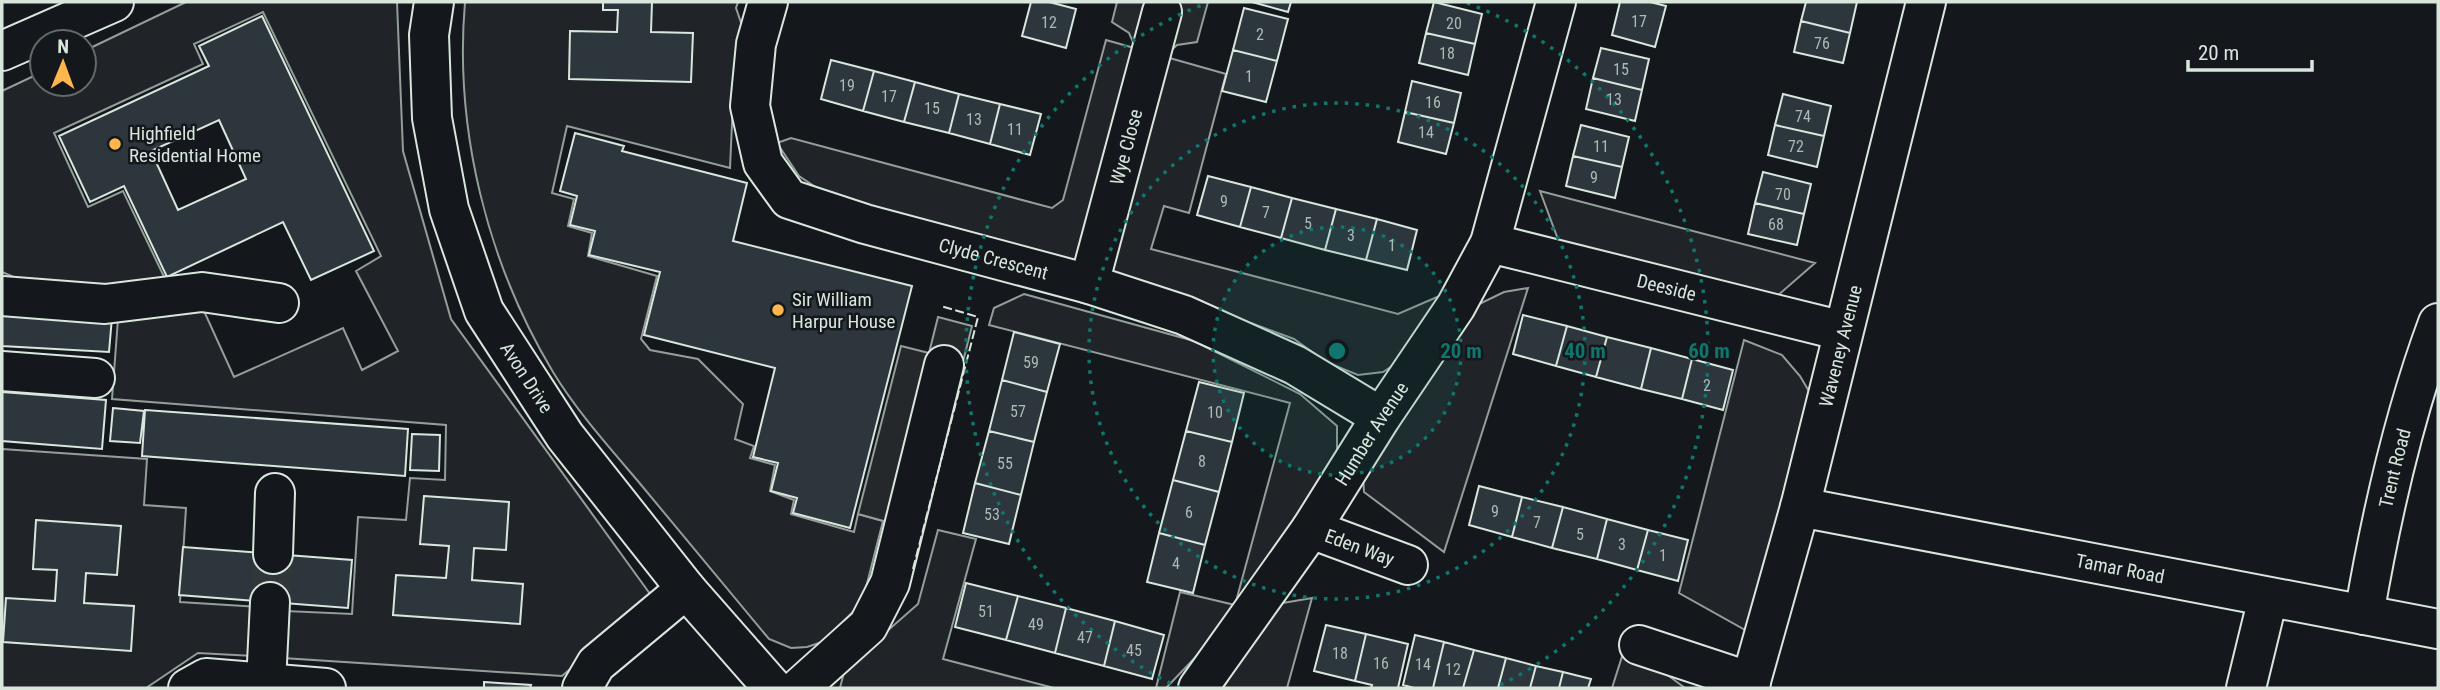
<svg xmlns="http://www.w3.org/2000/svg" width="2440" height="690" viewBox="0 0 2440 690" font-family="'Roboto Condensed',sans-serif">
	<rect width="100%" height="100%" fill="#14181c"/>
	<path fill="#202428" stroke="#939e99" stroke-width="2" d="M186 2H397L403 151 451 319 653 598 562 676 283 658 286 611 352 614 358 517 406 520 410 478 445 480 446 425 112 399 118 319 204 311 234 377 343 328 362 370 398 351 356 271 381 256 263 12 194 44 203 64 54 133 88 207 123 191 167 283 119 289 23 281 2 272V91L42 72V84H84V51Z
		M465 2H738L736 8 746 37 734 80 730 168 567 126 552 193 574 199 568 226 592 233 588 256 657 276 641 339 650 350 698 359 743 404 735 439 754 446 750 458 775 465 770 491 794 500 791 514 854 532 858 514 883 521 862 603 822 642 807 647 791 648 769 639C725 586 681 533 637 480 608 446 576 410 553 372 487 262 454 129 465 2Z
		M1106 40 1226 74 1189 213 1164 206 1151 249 1398 314 1444 294 1403 359 1383 372 1358 375 1326 362 1294 339 1145 284 829 196 799 176 777 143 791 138 1052 208 1063 200Z
		M1540 191 1815 263 1776 297 1559 242Z
		M1528 288 1444 552 1364 492 1363 476 1473 307 1504 292Z
		M1024 294 1194 341 1300 394 1337 426V459L1232 619 1166 688H1156L1180 592 1235 605 1290 403 989 325 994 308Z
		M1744 340 1782 355 1800 376 1810 393 1747 631 1679 593Z
		M2 449 147 459 144 505 186 508 180 602 258 607 253 656 198 653 146 688H2Z
		M938 530 976 539 943 659 1054 688H840L845 668 918 604Z
		M1312 598 1287 688H1223L1277 604Z
		M1626 644 1685 688H1612Z"/>
	<path fill="#24282b" stroke="#939e99" stroke-width="2" d="M1117 2H1208L1197 42 1177 45 1165 56 1136 49 1129 33 1112 22Z
		M938 317 972 326 920 531 858 514 901 346 929 353Z"/>
	<path fill="#2c363c" stroke="#d8e6dc" stroke-width="2" fill-rule="evenodd" d="M603 2H652L651 32 693 33 691 82 569 79 570 31 617 32 618 10H603Z
		M1031 2H1049L1076 9 1066 48 1022 36Z
		M1252 2H1291L1288 12Z
		M1434 2 1482 14 1475 44 1426 33Z
		M1620 2H1650L1666 6 1655 47 1612 35Z
		M1806 2H1857L1850 33 1801 21Z
		M1244 8 1288 19 1277 61 1233 50Z
		M262 16 374 251 311 280 283 222 167 277 124 186 90 202 59 136 209 66 199 46ZM219 120 246 179 178 210 151 151Z
		M1801 21 1850 33 1843 63 1794 52Z
		M1426 33 1475 44 1468 75 1419 63Z
		M1601 48 1649 59 1642 90 1593 78Z
		M1233 50 1277 61 1266 102 1222 91Z
		M831 60 874 71 863 111 821 99Z
		M874 71 915 82 904 122 863 111Z
		M1593 78 1642 90 1635 121 1586 109Z
		M1412 81 1461 93 1454 123 1405 112Z
		M915 82 959 94 949 133 904 122Z
		M959 94 1000 104 990 144 949 133Z
		M1783 94 1831 106 1824 136 1775 125Z
		M1000 104 1041 114 1030 155 990 144Z
		M1405 112 1454 123 1446 154 1398 142Z
		M1581 125 1629 137 1622 167 1573 156Z
		M1775 125 1824 136 1817 167 1768 155Z
		M575 133 624 146 622 151 747 183 733 241 912 286 850 528 793 513 797 498 771 491 778 463 753 457 775 368 644 335 660 272 589 255 595 231 570 225 577 196 560 191Z
		M1573 156 1622 167 1615 198 1566 186Z
		M1763 172 1811 184 1804 214 1755 203Z
		M1208 176 1251 187 1240 227 1197 215Z
		M1251 187 1292 198 1281 238 1240 227Z
		M1292 198 1336 209 1325 250 1281 238Z
		M1755 203 1804 214 1797 245 1748 234Z
		M1336 209 1377 219 1366 260 1325 250Z
		M1377 219 1417 230 1407 270 1366 260Z
		M2 310 112 317 109 352 2 346Z
		M1523 315 1567 326 1556 366 1513 354Z
		M1567 326 1607 337 1596 377 1556 366Z
		M1014 332 1060 344 1047 392 1002 380Z
		M1607 337 1651 348 1641 389 1596 377Z
		M1651 348 1692 359 1682 399 1641 389Z
		M1692 359 1733 370 1723 410 1682 399Z
		M1002 380 1047 392 1034 442 989 431Z
		M1199 382 1244 393 1232 442 1186 431Z
		M2 392 106 400 102 449 2 441Z
		M113 408 144 411 140 443 110 441Z
		M145 410 408 429 405 476 142 456Z
		M989 431 1034 442 1021 495 975 483Z
		M1186 431 1232 442 1219 492 1173 480Z
		M412 434 440 435 439 471 410 470Z
		M1173 480 1219 492 1205 545 1159 533Z
		M975 483 1021 495 1009 544 963 533Z
		M1479 486 1522 497 1512 537 1469 525Z
		M424 496 509 502 506 550 474 548 472 580 523 584 520 624 393 615 396 575 446 578 449 546 420 544Z
		M1522 497 1563 507 1552 548 1512 537Z
		M1563 507 1607 519 1597 559 1552 548Z
		M1607 519 1648 530 1637 570 1597 559Z
		M36 520 121 526 117 575 86 573 84 603 134 606 131 651 3 642 6 598 55 601 57 570 33 569Z
		M1648 530 1688 540 1678 581 1637 570Z
		M1159 533 1205 545 1193 593 1147 582Z
		M183 547 352 560 348 608 179 595Z
		M966 583 1018 596 1006 640 955 627Z
		M1018 596 1066 608 1055 653 1006 640Z
		M1066 608 1115 621 1104 666 1055 653Z
		M1115 621 1164 635 1152 679 1104 666Z
		M1326 625 1366 634 1355 681 1314 671Z
		M1366 634 1408 644 1398 688H1371L1372 685 1355 681Z
		M1415 635 1444 642 1433 688H1414L1403 685Z
		M1444 642 1474 650 1463 688H1433Z
		M1474 650 1506 658 1498 688H1463Z
		M1506 658 1536 666 1530 688H1498Z
		M1536 666 1563 672 1559 688H1530Z
		M1563 672 1591 679 1588 688H1559Z
		M484 682 531 685 530 688H484Z"/>
	<g fill="none" stroke-linecap="round" stroke-linejoin="round">
		<path stroke="#313739" stroke-width="38" stroke-dasharray="38 19" stroke-linecap="butt" d="M270 602 273 554"/>
		<defs>
			<g id="minor">
				<path id="s1" d="M434 2 429 35 432 118 449 209 484 311 565 436 686 589 773 688"/>
				<path id="s2" d="M768 2 756 44 750 106 763 163 789 199 865 224 1089 284 1184 315 1295 365 1381 417"/>
				<path d="M2 51 114 2"/>
				<path id="s3" d="M1490 243 1843 331"/>
				<path id="s4" d="M1089 284 1162 12"/>
				<path d="M2 296 105 304 202 292 279 303"/>
				<path d="M2 371 95 378"/>
				<path id="s5" d="M1800 507 2438 629"/>
				<path id="s6" d="M1311 529 1408 565"/>
				<path d="M273 554 275 493"/>
				<path id="s7" d="M2364 615C2381 516 2403 417 2438 323"/>
				<path d="M1639 645 1751 682"/>
				<path d="M266 683 270 602"/>
				<path d="M188 688 206 678 326 688"/>
				<path d="M582 688 596 664 686 589"/>
				<path d="M799 688 868 626 890 583 944 365"/>
				<path id="s8" d="M1198 688 1311 529 1381 417 1456 306 1490 243 1556 2"/>
				<path id="s9" d="M1749 688 1800 507 1926 2"/>
				<path d="M2246 688 2268 598"/>
			</g>
		</defs>
		<use href="#minor" stroke="#d8e6dc" stroke-width="42"/>
		<use href="#minor" stroke="#14181c" stroke-width="38"/>
		<path stroke="#d8e6dc" stroke-width="2" stroke-dasharray="9 3.5" stroke-linecap="butt" d="M913 569 978 317 941 306"/>
	</g>
	<circle cx="1337" cy="351" r="124" fill="#0f766e" fill-opacity=".12"/>
	<g fill="none" stroke="#0f766e" stroke-width="3.5" stroke-dasharray="3.5 7">
		<circle cx="1337" cy="351" r="124"/>
		<circle cx="1337" cy="351" r="248"/>
		<path d="M1180 688A372 372 0 0 1 1207 3M1467 3A372 372 0 0 1 1494 688"/>
	</g>
	<g fill="#ffb74d" stroke="#14181c" stroke-width="2.5">
		<circle cx="115" cy="144" r="7"/>
		<circle cx="778" cy="310" r="7"/>
	</g>
	<g text-anchor="middle" stroke-width="5" stroke-linejoin="round" paint-order="stroke">
		<g font-size="16" fill="#adbab4">
			<text x="1639" y="27">17</text>
			<text x="1049" y="28">12</text>
			<text x="1454" y="29">20</text>
			<text x="1260" y="40">2</text>
			<text x="1822" y="49">76</text>
			<text x="1447" y="59">18</text>
			<text x="1621" y="75">15</text>
			<text x="1249" y="82">1</text>
			<text x="847" y="91">19</text>
			<text x="889" y="102">17</text>
			<text x="1614" y="105">13</text>
			<text x="1433" y="108">16</text>
			<text x="932" y="114">15</text>
			<text x="1803" y="122">74</text>
			<text x="974" y="125">13</text>
			<text x="1015" y="135">11</text>
			<text x="1426" y="138">14</text>
			<text x="1601" y="152">11</text>
			<text x="1796" y="152">72</text>
			<text x="1594" y="183">9</text>
			<text x="1783" y="200">70</text>
			<text x="1224" y="207">9</text>
			<text x="1266" y="218">7</text>
			<text x="1308" y="229">5</text>
			<text x="1776" y="230">68</text>
			<text x="1351" y="241">3</text>
			<text x="1392" y="251">1</text>
			<text x="1031" y="368">59</text>
			<text x="1707" y="391">2</text>
			<text x="1018" y="417">57</text>
			<text x="1215" y="418">10</text>
			<text x="1202" y="467">8</text>
			<text x="1005" y="469">55</text>
			<text x="1495" y="517">9</text>
			<text x="1189" y="518">6</text>
			<text x="992" y="520">53</text>
			<text x="1537" y="528">7</text>
			<text x="1580" y="540">5</text>
			<text x="1622" y="550">3</text>
			<text x="1663" y="561">1</text>
			<text x="1176" y="569">4</text>
			<text x="986" y="617">51</text>
			<text x="1036" y="630">49</text>
			<text x="1085" y="643">47</text>
			<text x="1134" y="656">45</text>
			<text x="1340" y="659">18</text>
			<text x="1381" y="669">16</text>
			<text x="1423" y="670">14</text>
			<text x="1453" y="675">12</text>
		</g>
		<g font-size="19" fill="#d8e6dc" stroke="#14181c" text-anchor="start">
			<text x="129" y="140">Highfield<tspan x="129" dy="22">Residential Home</tspan></text>
			<text x="792" y="306">Sir William<tspan x="792" dy="22">Harpur House</tspan></text>
		</g>
		<g font-size="19" fill="#d8e6dc" stroke="#14181c">
			<text dy="7" stroke="none"><textPath href="#s4" startOffset="142">Wye Close</textPath></text>
			<text dy="7" stroke="none"><textPath href="#s2" startOffset="422">Clyde Crescent</textPath></text>
			<text dy="7" stroke="none"><textPath href="#s3" startOffset="182">Deeside</textPath></text>
			<text dy="7" stroke="none"><textPath href="#s9" startOffset="354">Waveney Avenue</textPath></text>
			<text dy="7" stroke="none"><textPath href="#s1" startOffset="396">Avon Drive</textPath></text>
			<text dy="7" stroke="none"><textPath href="#s8" startOffset="308">Humber Avenue</textPath></text>
			<text dy="7" stroke="none"><textPath href="#s7" startOffset="150">Trent Road</textPath></text>
			<text dy="7" stroke="none"><textPath href="#s6" startOffset="52">Eden Way</textPath></text>
			<text dy="7" stroke="none"><textPath href="#s5" startOffset="326">Tamar Road</textPath></text>
		</g>
	</g>
	<circle cx="1337" cy="351" r="10" fill="#0f766e" stroke="#14181c" stroke-width="3.5"/>
	<g font-size="21" text-anchor="middle" font-weight="bold" fill="#0f766e" stroke="#14181c" stroke-width="5" stroke-linejoin="round" paint-order="stroke">
		<text x="1461" y="358">20 m</text>
		<text x="1585" y="358">40 m</text>
		<text x="1709" y="358">60 m</text>
	</g>
	<rect width="2440" height="690" fill="none" stroke="#d8e6dc" stroke-width="7"/>
	<g transform="translate(63 63) rotate(1)"><circle r="33" fill="#14181c" stroke="#626a69" stroke-width="2"/>
	<path d="M0-5L12 26L0 18L-12 26Z" fill="#ffb74d"/>
	<text y="-10" font-size="19" font-weight="bold" text-anchor="middle" fill="#d8e6dc">N</text>
	</g>
	<path d="M2188 60v10h124v-10" fill="none" stroke="#d8e6dc" stroke-width="3.5"/>
	<text x="2198" y="60" font-size="21" fill="#d8e6dc" stroke="#14181c" stroke-width="5" paint-order="stroke">20 m</text>
</svg>
